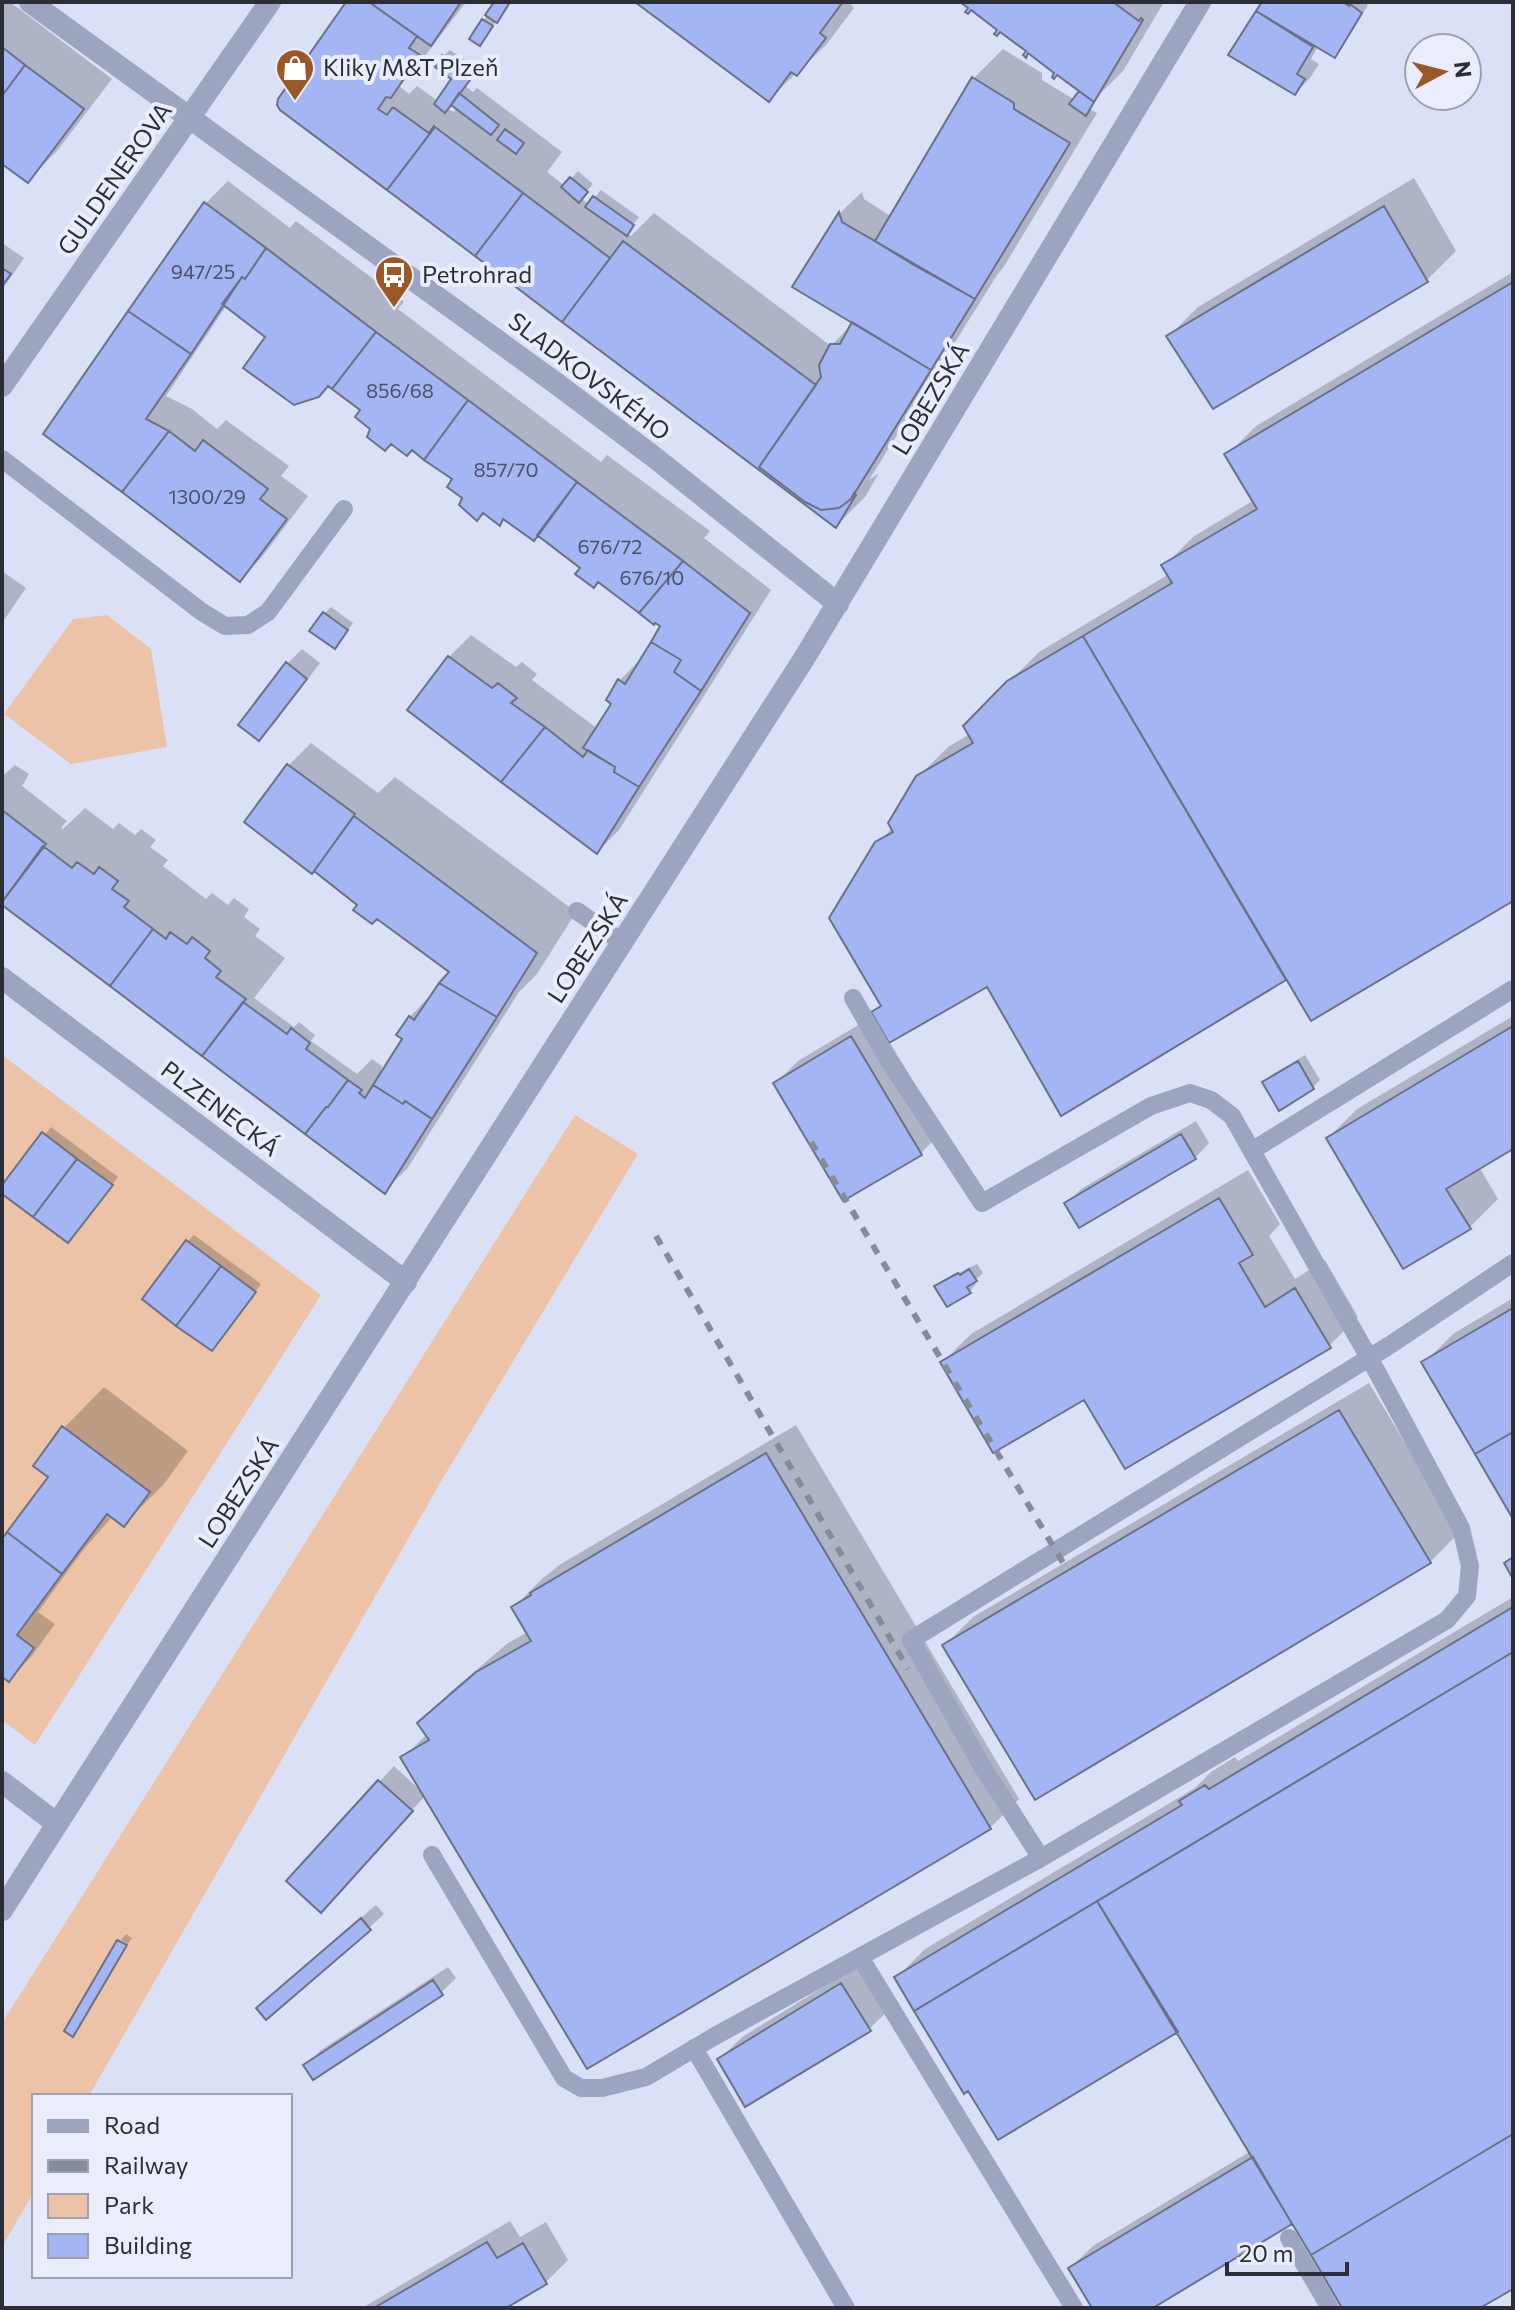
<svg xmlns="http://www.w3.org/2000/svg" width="1515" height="2310" viewBox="0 0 1515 2310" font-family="Commissioner,sans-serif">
	<rect width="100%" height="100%" fill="#dae1f7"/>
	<path fill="#edc3a8" d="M107 615 151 649 167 747 71 764 4 714 73 619Z
		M2 1055 321 1295 35 1745 2 1720Z
		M575 1115 638 1154 443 1478 89 2096H34V2192L2 2247V2023Z"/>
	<path fill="#0003" fill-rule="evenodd" d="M2 2H10L112 79 57 151 28 180 2 161Z
		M349 2H466L412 73 399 86 409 94 417 86 438 101 454 78 443 56 450 50 478 68 464 85 473 92 477 88 562 152 547 172 565 186 578 171 593 184 581 198 589 204 601 190 639 217 627 233 631 236 654 213 831 346 855 321 794 286 840 213 862 192 864 199 892 217 974 78 1003 49 1042 73V80L1075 100 1082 91 963 2H1164L1123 71 1101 93 1090 109 1097 113 1003 268 997 275 869 480 879 473 865 497 836 526 282 109ZM451 103 457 108 453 112 447 108Z
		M496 2H511L479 44 484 20Z
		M638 2H849L854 8 826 45 769 99Z
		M1264 2H1363L1368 5 1342 48 1335 55 1318 46 1311 59 1319 64 1310 78 1295 93 1231 55Z
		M1414 178 1456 251 1427 280 1214 406 1169 336 1198 307Z
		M228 181 290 228 296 221 404 302 398 309 601 462 607 455 710 531 704 538 771 590 619 830 597 852 449 657 471 635 516 667 522 662 537 674 532 680 598 729 614 703 620 680 642 658 662 626 538 534 506 518 499 524 464 497 454 479 227 305 166 396 192 409 217 429 226 420 289 466 281 476 308 496 262 557 240 580 45 434 206 203Z
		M2 243 24 258 2 290Z
		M1513 272V898L1287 977 1062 1113 987 985 889 1041 943 1131 920 1154 776 1083 798 1061 875 1015 874 1013 882 1005 877 844 893 827 918 777 948 747 970 734 965 726 1039 652 1169 574 1164 566 1193 537 1254 500 1227 455 1256 426Z
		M2 571 26 588 2 623Z
		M331 607 353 623 341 640 324 614Z
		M302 649 320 663 274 724 259 738 287 664Z
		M311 743 378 793 395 777 576 912 537 974 519 992 407 1169 384 1191 2 903V772L5 774 15 765 29 774 22 786 67 821 61 828 63 829 85 808 113 829 119 823 135 835 141 829 156 840 150 847 168 860 163 866 206 899 212 893 228 905 234 898 249 909 244 917 260 929 255 936 285 958 254 998 294 1027 299 1022 315 1035 311 1041 357 1074 372 1059 382 1066 381 1069 383 1073 405 1038 410 1017 452 972 247 821 289 765Z
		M1513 1016V1147L1479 1167 1498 1199 1469 1228 1328 1138 1357 1109Z
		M1305 1055 1320 1080 1313 1087 1280 1108 1264 1082 1271 1075Z
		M1196 1121 1209 1143 1195 1158 1067 1203 1081 1189Z
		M51 1127 118 1177 75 1234 2 1192V1189Z
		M1248 1170 1280 1224 1269 1236 1295 1279 1325 1260 1358 1317 1329 1346 1084 1397 942 1363 971 1334Z
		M194 1235 261 1284 218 1342 187 1242Z
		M977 1264 983 1273 974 1281 976 1284 970 1291 937 1286 944 1280Z
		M1513 1298V1514L1424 1363 1453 1334Z
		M1369 1383 1459 1533 1430 1562 944 1646 973 1617Z
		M104 1387 188 1451 164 1484 124 1524 113 1516 84 1549 38 1612 55 1624 31 1657 9 1679 2 1674V1542L50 1476 64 1428Z
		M796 1425 1019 1799 990 1828 425 1796 336 1895 289 1881 394 1766 421 1791 403 1758 427 1734 419 1723 448 1694 508 1643 528 1632 514 1607 543 1578 561 1564Z
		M1513 1597V2286L1476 2308H1344L1293 2221 1149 2308H1094L1070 2268 1093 2246 1251 2151 1179 2029 896 1978 925 1949 1195 1788 1211 1772 1235 1757 1238 1761Z
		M376 1905 384 1914 369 1928 273 1993Z
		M126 1934 132 1938 128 1944 121 1940Z
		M118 1943 126 1948 80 2027 73 2034Z
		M864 1962 892 2007 869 2029 720 2059 742 2037Z
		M448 1967 456 1978 441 1993 306 2065 321 2050Z
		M510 2221 520 2237 546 2222 568 2260 546 2282 502 2308H362Z"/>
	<path fill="#a4b5f4" stroke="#6b7184" stroke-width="2" d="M346 2H369L417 36 409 48 420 55 391 98 386 97 378 109 387 115 392 108H394L429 133 434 126 435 127 387 190 280 110 277 105 278 99Z
		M369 2H461L431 46Z
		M494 2H510L497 23 485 15Z
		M635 2H840L842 3 820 33 826 38 797 76 791 72 769 102Z
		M960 2H1113L1139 21 1141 18 1143 20 1094 102 1057 75 1054 79 1052 77 1054 73 1028 53 1026 58 1023 55 1026 51 1000 32 997 36 994 34 997 30 971 10 968 14 965 12 968 8Z
		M1262 2H1343L1349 6 1350 4 1362 13 1335 58 1256 11Z
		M1256 11 1313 47 1297 74 1305 79 1295 95 1228 55Z
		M482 19 493 26 480 46 469 39Z
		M2 47 25 65 2 96Z
		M442 55 473 76 445 113 434 104 451 79 435 67Z
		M25 65 84 109 28 183 2 164V96Z
		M972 77 1014 103V109L1070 143 975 299 912 264 875 241Z
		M1079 91 1094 102 1086 116 1069 104Z
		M459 93 499 125 491 135 451 105Z
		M435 127 523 193 475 256 387 190Z
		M505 129 524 143 516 154 497 140Z
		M570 177 588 192 579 203 561 187Z
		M523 193 610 258 562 322 475 256Z
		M593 196 634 225 627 236 585 207Z
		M204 202 266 248 245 279 242 277 191 354 128 311Z
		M1384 206 1428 282 1213 409 1166 336Z
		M839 212 842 222 975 299 931 370 792 287Z
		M623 241 816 385 759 467 805 502 821 510 839 508 851 499 854 493 856 495 836 528 562 322Z
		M266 248 376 332 332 389 328 386 319 397 294 405 243 368 265 337 222 304 242 277 245 279Z
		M2 268 11 274 2 286Z
		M1513 282V901L1311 1021 1083 636 1172 583 1161 565 1257 509 1224 454Z
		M128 311 191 354 146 419 169 431 122 492 43 434Z
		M852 322 931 370 851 499 839 508 821 510 805 502 759 467 821 377 819 365 830 344H840Z
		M376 332 468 400 424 460 412 450 407 456 391 444 385 451 367 437 370 429 355 417 360 410 332 389Z
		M468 400 577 482 534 541 503 519 500 526 483 513 477 521 459 505 462 498 447 487 452 479 424 460Z
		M169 431 195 451 203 440 268 489 260 499 287 519 240 582 122 492Z
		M577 482 683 561 639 613 598 582 594 588 575 574 580 568 537 535Z
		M683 561 750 613 701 691 674 672 681 660 651 642 660 626 655 623 654 625 639 613Z
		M323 612 348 630 335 649 309 631Z
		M1083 636 1286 980 1061 1116 987 987 889 1043 871 1012 881 1006 829 918 875 842 893 832 888 823 916 776 973 743 963 726 1007 681Z
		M651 642 681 660 674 672 701 691 639 787 614 772 615 767 583 748 611 704 606 700 618 679 625 684Z
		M448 656 492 688 498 683 517 698 511 703 545 727 501 782 407 710Z
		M286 662 307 679 259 741 238 725Z
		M545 727 583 757 588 750 615 767 614 772 639 787 597 854 501 782Z
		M287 764 355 814 312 874 244 822Z
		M2 810 46 844 2 902Z
		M354 816 537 953 497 1017 439 983 449 972 377 919 372 924 353 910 357 905 314 871Z
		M43 846 72 868 77 862 94 874 99 867 118 881 112 889 129 901 124 907 153 929 110 986 2 905V902Z
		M153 929 166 939 170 932 187 944 192 937 210 951 205 958 221 971 216 977 246 999 202 1056 110 986Z
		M439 983 497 1017 432 1119 405 1101 403 1104 373 1085 402 1039 396 1035 409 1016 414 1020Z
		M243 1002 287 1034 291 1028 310 1043 306 1049 348 1080 328 1107H326L305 1134 202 1056Z
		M1513 1026V1149L1446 1189 1471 1229 1403 1269 1326 1138Z
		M851 1036 922 1155 843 1201 773 1083Z
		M1298 1061 1314 1089 1279 1111 1262 1082Z
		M348 1080 362 1090 359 1093 365 1098 373 1085 403 1104 405 1101 432 1119 385 1194 305 1134 326 1107H328Z
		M42 1132 77 1159 33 1217 2 1194V1185Z
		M1181 1134 1196 1159 1079 1228 1064 1203Z
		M77 1159 113 1185 68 1243 33 1217Z
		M1219 1198 1253 1255 1239 1263 1265 1307 1295 1288 1331 1348 1125 1469 1084 1400 993 1453 940 1362Z
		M186 1240 221 1266 176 1326 142 1299Z
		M221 1266 256 1292 212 1351 176 1326Z
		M969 1269 977 1281 967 1287 971 1293 947 1307 934 1286 958 1273 960 1275Z
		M1513 1308V1432L1475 1454 1421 1362Z
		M1339 1410 1431 1563 1035 1800 942 1645Z
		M62 1426 150 1492 124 1527 107 1514 62 1574 7 1532 48 1477 33 1466Z
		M1513 1432V1519L1475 1454Z
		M766 1453 991 1829 587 2069 400 1757 429 1740 417 1723 476 1672 531 1641 511 1607 531 1595 530 1593Z
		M7 1532 62 1574 17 1635 34 1648 9 1682 2 1677V1539Z
		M1513 1557V1579L1504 1563Z
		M1513 1607V1652L914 2011 894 1977 1182 1805 1179 1801 1205 1785 1209 1789Z
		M1513 1652V2134L1311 2255 1097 1901Z
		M378 1780 413 1811 321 1913 286 1881Z
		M1097 1901 1178 2032 998 2140 968 2091 964 2094 914 2011Z
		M361 1918 371 1930 266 2020 256 2008Z
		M117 1940 127 1945 73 2037 64 2031Z
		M433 1980 443 1995 313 2080 303 2065Z
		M841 1983 871 2031 745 2107 717 2059Z
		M1513 2134V2289L1480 2308H1342L1311 2255Z
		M1253 2157 1292 2224 1153 2308H1092L1068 2268Z
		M487 2242 497 2258 523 2243 547 2284 506 2308H374Z"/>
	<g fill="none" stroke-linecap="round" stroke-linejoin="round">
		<path stroke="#9ca4c0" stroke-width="18" d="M2 459 202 612 225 626 248 625 268 612 344 509
			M577 911 623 943
			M1253 1150 1513 989
			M432 1855 564 2078 581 2088H602L646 2077 715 2036 1041 1858 1447 1620 1467 1596 1470 1566 1461 1528 1377 1372 1232 1116 1211 1100 1190 1093 1151 1106 982 1203 888 1059 853 998
			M1041 1858 982 1766 911 1640 1390 1345 1513 1263
			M860 1957 1074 2308
			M694 2048 846 2308
			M1289 2238 1330 2308"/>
		<path stroke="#9ca4c0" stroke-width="22" d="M30 2 557 384 654 457 838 604
			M2 386 270 2
			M2 978 406 1282
			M2 1782 56 1823"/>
		<path stroke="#9ca4c0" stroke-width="22" d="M2 1910 805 657 1200 2"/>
		<path stroke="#868b9b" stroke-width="6" stroke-dasharray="10 10" stroke-linecap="butt" d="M811 1142 1068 1571
			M656 1236 908 1669"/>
	</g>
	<defs>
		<symbol id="shop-pin" viewBox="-11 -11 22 30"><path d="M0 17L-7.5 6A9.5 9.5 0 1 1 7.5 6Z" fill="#9a5826" stroke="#eaeefc"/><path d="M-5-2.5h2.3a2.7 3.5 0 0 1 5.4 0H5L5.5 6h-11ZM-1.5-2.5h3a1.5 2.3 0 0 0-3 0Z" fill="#fff"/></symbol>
		<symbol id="bus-pin" viewBox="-11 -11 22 30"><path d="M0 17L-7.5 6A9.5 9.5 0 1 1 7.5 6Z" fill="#9a5826" stroke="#eaeefc"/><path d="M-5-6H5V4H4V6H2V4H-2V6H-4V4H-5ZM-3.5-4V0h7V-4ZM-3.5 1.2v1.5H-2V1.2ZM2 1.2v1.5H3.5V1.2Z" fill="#fff"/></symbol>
	</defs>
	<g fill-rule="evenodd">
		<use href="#shop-pin" x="273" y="46" width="44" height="60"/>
		<use href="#bus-pin" x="372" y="253" width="44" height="60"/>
	</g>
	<g text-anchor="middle" stroke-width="8" stroke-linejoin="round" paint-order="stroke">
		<g font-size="20" fill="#4a5066">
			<text x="203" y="279">947/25</text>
			<text x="400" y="398">856/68</text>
			<text x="506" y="477">857/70</text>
			<text x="207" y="504">1300/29</text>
			<text x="610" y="554">676/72</text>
			<text x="652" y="585">676/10</text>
		</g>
		<g font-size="24" fill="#2c2e37" stroke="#eaeefc" text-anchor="start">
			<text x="323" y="76">Kliky M&amp;T Plzeň</text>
			<text x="422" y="283">Petrohrad</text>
		</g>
		<g font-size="24" fill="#2c2e37" stroke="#eaeefc">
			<text transform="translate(115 179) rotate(-55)" y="8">GULDENEROVA</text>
			<text transform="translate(589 377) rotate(37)" y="8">SLADKOVSKÉHO</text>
			<text transform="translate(931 399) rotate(-59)" y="8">LOBEZSKÁ</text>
			<text transform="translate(588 948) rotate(-57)" y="8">LOBEZSKÁ</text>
			<text transform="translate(220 1109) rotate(37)" y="8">PLZENECKÁ</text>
			<text transform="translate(239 1493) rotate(-57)" y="8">LOBEZSKÁ</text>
		</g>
	</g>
	<rect width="1515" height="2310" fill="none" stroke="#2c2e37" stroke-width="8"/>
	<rect x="32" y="2094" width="260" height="184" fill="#eaeefc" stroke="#9ea1ad" stroke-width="2"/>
	<rect x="48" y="2120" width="40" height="12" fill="#9ca4c0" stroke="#9ea1ad" stroke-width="2"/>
	<text x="104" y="2134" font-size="24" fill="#2c2e37">Road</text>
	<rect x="48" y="2160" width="40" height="12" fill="#868b9b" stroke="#9ea1ad" stroke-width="2"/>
	<text x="104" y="2174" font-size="24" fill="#2c2e37">Railway</text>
	<rect x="48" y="2194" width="40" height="24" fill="#edc3a8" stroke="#9ea1ad" stroke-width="2"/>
	<text x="104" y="2214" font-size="24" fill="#2c2e37">Park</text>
	<rect x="48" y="2234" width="40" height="24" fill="#a4b5f4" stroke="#9ea1ad" stroke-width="2"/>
	<text x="104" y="2254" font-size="24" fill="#2c2e37">Building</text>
	<g transform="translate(1443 72) rotate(83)"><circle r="38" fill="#eaeefc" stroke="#9ea1ad" stroke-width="2"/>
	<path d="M0-6L14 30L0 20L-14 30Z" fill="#9a5826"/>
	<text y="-12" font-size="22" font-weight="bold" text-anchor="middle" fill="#2c2e37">N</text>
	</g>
	<path d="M1227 2262v12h120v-12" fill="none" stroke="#2c2e37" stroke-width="4"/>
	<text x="1239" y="2262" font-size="24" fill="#2c2e37" stroke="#eaeefc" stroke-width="6" paint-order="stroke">20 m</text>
</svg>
